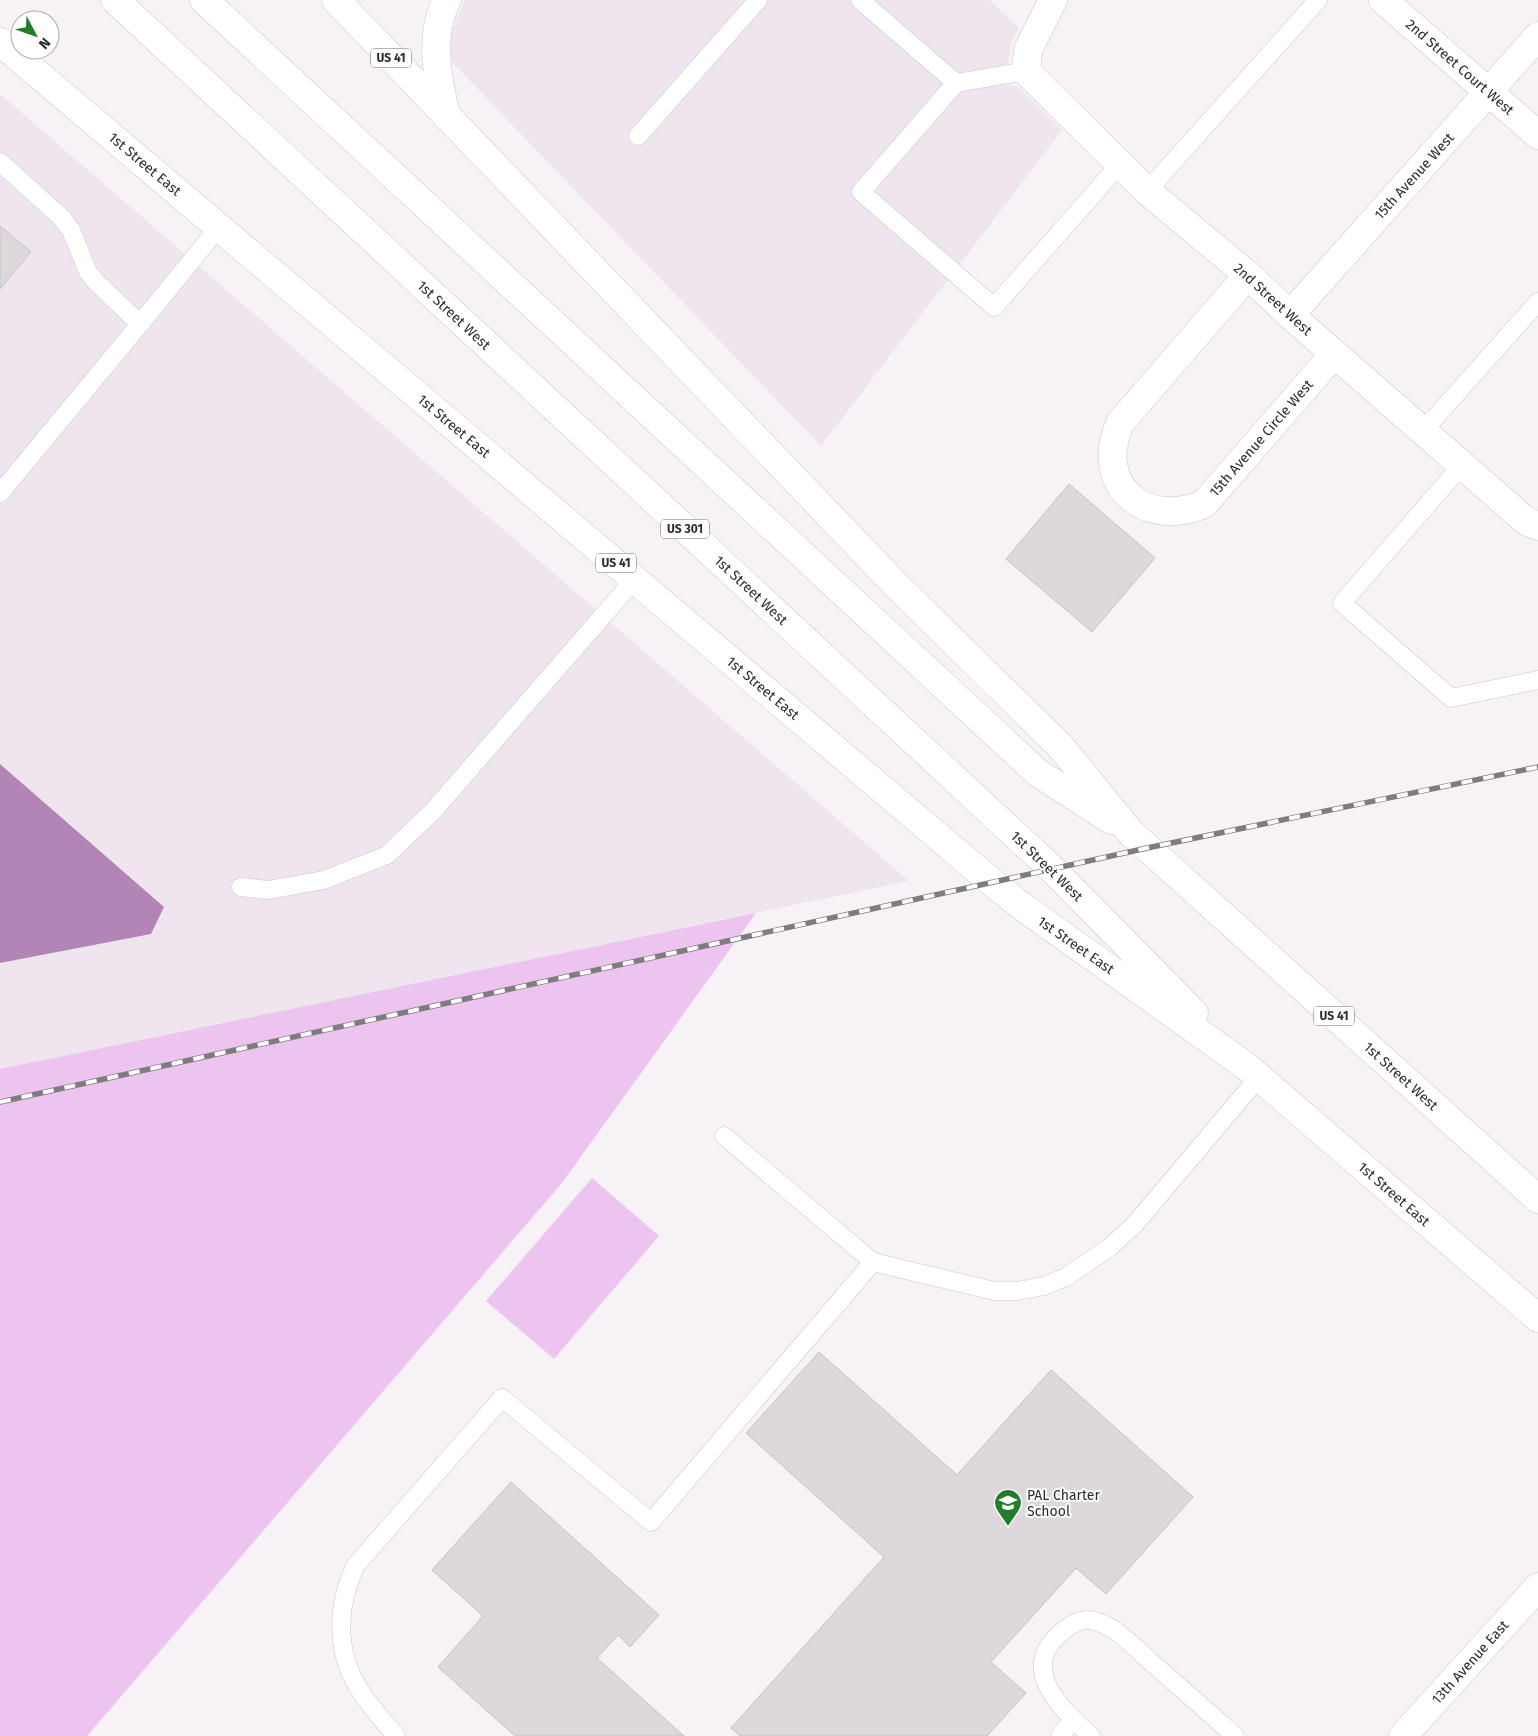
<svg xmlns="http://www.w3.org/2000/svg" width="1538" height="1736" viewBox="0 0 1538 1736" font-family="'Fira Sans',sans-serif">
	<rect width="100%" height="100%" fill="#f6f2f6"/>
	<path fill="#eee5ef" d="M465 0H989L1019 28 1012 40 1008 62 1001 70 1007 77V85L1018 87 1062 130 821 446 447 57 451 32Z
		M0 94 909 881 0 1069V963L151 934 163 908 0 764Z"/>
	<path fill="#edc3ef" d="M756 913 562 1183 87 1736H0V1069Z
		M592 1178 659 1236 554 1359 486 1301Z"/>
	<path fill="#b384b6" d="M0 764 164 907 151 934 0 963Z"/>
	<path fill="#dcd8dc" stroke="#c4c1c4" d="M0 226 31 252 0 289Z
		M1069 484 1155 558 1092 632 1006 559Z
		M819 1352 957 1475 1051 1370 1193 1497 1106 1594 1076 1568 991 1662 1026 1693 987 1736H740L731 1728 884 1557 746 1433Z
		M511 1482 659 1615 630 1647 618 1635 597 1658 684 1736H515L438 1667 483 1616 432 1570Z"/>
	<g fill="none" stroke-linecap="round" stroke-linejoin="round">
		<defs>
			<path id="service" d="M860 0 956 83 1026 71
				M956 83 861 192 994 307 1120 164
				M638 136 758 0
				M0 162 62 218 71 230 88 272 96 282 140 324 219 227
				M1147 191 1318 0
				M1423 431 1538 302
				M1462 465 1342 603 1451 698 1538 680
				M0 493 140 324
				M241 887 268 890 324 880 387 855 433 811 635 579
				M724 1136 873 1262
				M396 1736C383 1720 368 1705 358 1687 335 1650 337 1603 356 1565L502 1398 651 1522 873 1262 994 1291H1018L1044 1286 1066 1277 1110 1247 1135 1224 1259 1077
				M1060 1736 1073 1720
				M1091 1736C1060 1708 1017 1668 1063 1631 1074 1622 1084 1617 1098 1622 1119 1629 1136 1649 1152 1663 1180 1687 1208 1712 1235 1736"/>
			<path id="minor" d="M1053 0 1028 50 1026 71 1147 191 1248 275 1290 315 1526 521 1538 526
				M1383 0 1538 135
				M1248 275 1120 423C1093 485 1144 529 1204 504L1334 354
				M1290 315 1538 36"/>
			<path id="tertiary" d="M446 116C438 79 428 36 447 0
				M1403 1736 1538 1587"/>
			<path id="primary" d="M115 0 1053 870 1194 1013
				M204 0 1038 773 1111 820
				M336 0 895 584 1061 747 1131 833 1538 1199
				M0 42 993 883 1020 905 1246 1066 1538 1318"/>
		</defs>
		<use href="#service" stroke="#cac6ca" stroke-width="19"/>
		<use href="#minor" stroke="#cac6ca" stroke-width="29"/>
		<use href="#tertiary" stroke="#cac6ca" stroke-width="29"/>
		<use href="#primary" stroke="#cac6ca" stroke-width="29"/>
		<use href="#service" stroke="#fff" stroke-width="18"/>
		<use href="#minor" stroke="#fff" stroke-width="28"/>
		<use href="#tertiary" stroke="#fff" stroke-width="28"/>
		<use href="#primary" stroke="#fff" stroke-width="28"/>
		<defs>
			<path id="rail" d="M0 1102 1147 848 1538 767"/>
		</defs>
		<use href="#rail" stroke="#7f7c7f" stroke-width="5.5"/>
		<use href="#rail" stroke="#fff" stroke-width="4" stroke-dasharray="11" stroke-linecap="butt"/>
	</g>
	<defs>
		<symbol id="school-pin" viewBox="-11 -11 22 30"><path d="M0 17L-7.5 6A9.5 9.5 0 1 1 7.5 6Z" fill="#227c2c" stroke="#fff"/><path d="M0-5L7-2L0 1L-7-2ZM-4 1L0 2.5L4 1V4Q0 6-4 4Z" fill="#fff"/></symbol>
	</defs>
	<g fill-rule="evenodd">
		<use href="#school-pin" x="992" y="1487" width="32" height="43"/>
	</g>
	<g text-anchor="middle" stroke-width="4" stroke-linejoin="round" paint-order="stroke">
		<g fill="#fff" stroke="#6b6a6b" stroke-width="1">
			<rect x="371" y="48.5" width="40" height="19" rx="4"/>
			<rect x="661" y="519.5" width="48" height="19" rx="4"/>
			<rect x="596" y="553.5" width="40" height="19" rx="4"/>
			<rect x="1314" y="1006.5" width="40" height="19" rx="4"/>
		</g>
		<g font-size="12" font-weight="bold" fill="#2c2a2c">
			<text x="391" y="62">US 41</text>
			<text x="685" y="533">US 301</text>
			<text x="616" y="567">US 41</text>
			<text x="1334" y="1020">US 41</text>
		</g>
		<g font-size="14" fill="#2c2a2c" stroke="#fff">
			<text transform="translate(1460 67) rotate(41)" y="5">2nd Street Court West</text>
			<text transform="translate(145 164) rotate(40)" y="5">1st Street East</text>
			<text transform="translate(1414 176) rotate(-48)" y="5">15th Avenue West</text>
			<text transform="translate(1273 299) rotate(42)" y="5">2nd Street West</text>
			<text transform="translate(454 315) rotate(43)" y="5">1st Street West</text>
			<text transform="translate(454 426) rotate(40)" y="5">1st Street East</text>
			<text transform="translate(1261 438) rotate(-49)" y="5">15th Avenue Circle West</text>
			<text transform="translate(751 590) rotate(43)" y="5">1st Street West</text>
			<text transform="translate(763 688) rotate(40)" y="5">1st Street East</text>
			<text transform="translate(1047 866) rotate(44)" y="5">1st Street West</text>
			<text transform="translate(1076 945) rotate(35)" y="5">1st Street East</text>
			<text transform="translate(1401 1076) rotate(42)" y="5">1st Street West</text>
			<text transform="translate(1394 1194) rotate(41)" y="5">1st Street East</text>
			<text transform="translate(1470 1662) rotate(-48)" y="5">13th Avenue East</text>
		</g>
		<g font-size="14" fill="#2c2a2c" stroke="#fff" text-anchor="start">
			<text x="1027" y="1500">PAL Charter<tspan x="1027" dy="16">School</tspan></text>
		</g>
	</g>
	<g transform="translate(35 35) rotate(131)"><circle r="24" fill="#ffffff" stroke="#abaaab"/>
	<path d="M0-4L9 19L0 12L-9 19Z" fill="#227c2c"/>
	<text y="-8" font-size="14" font-weight="bold" text-anchor="middle" fill="#2c2a2c">N</text>
	</g>
</svg>
